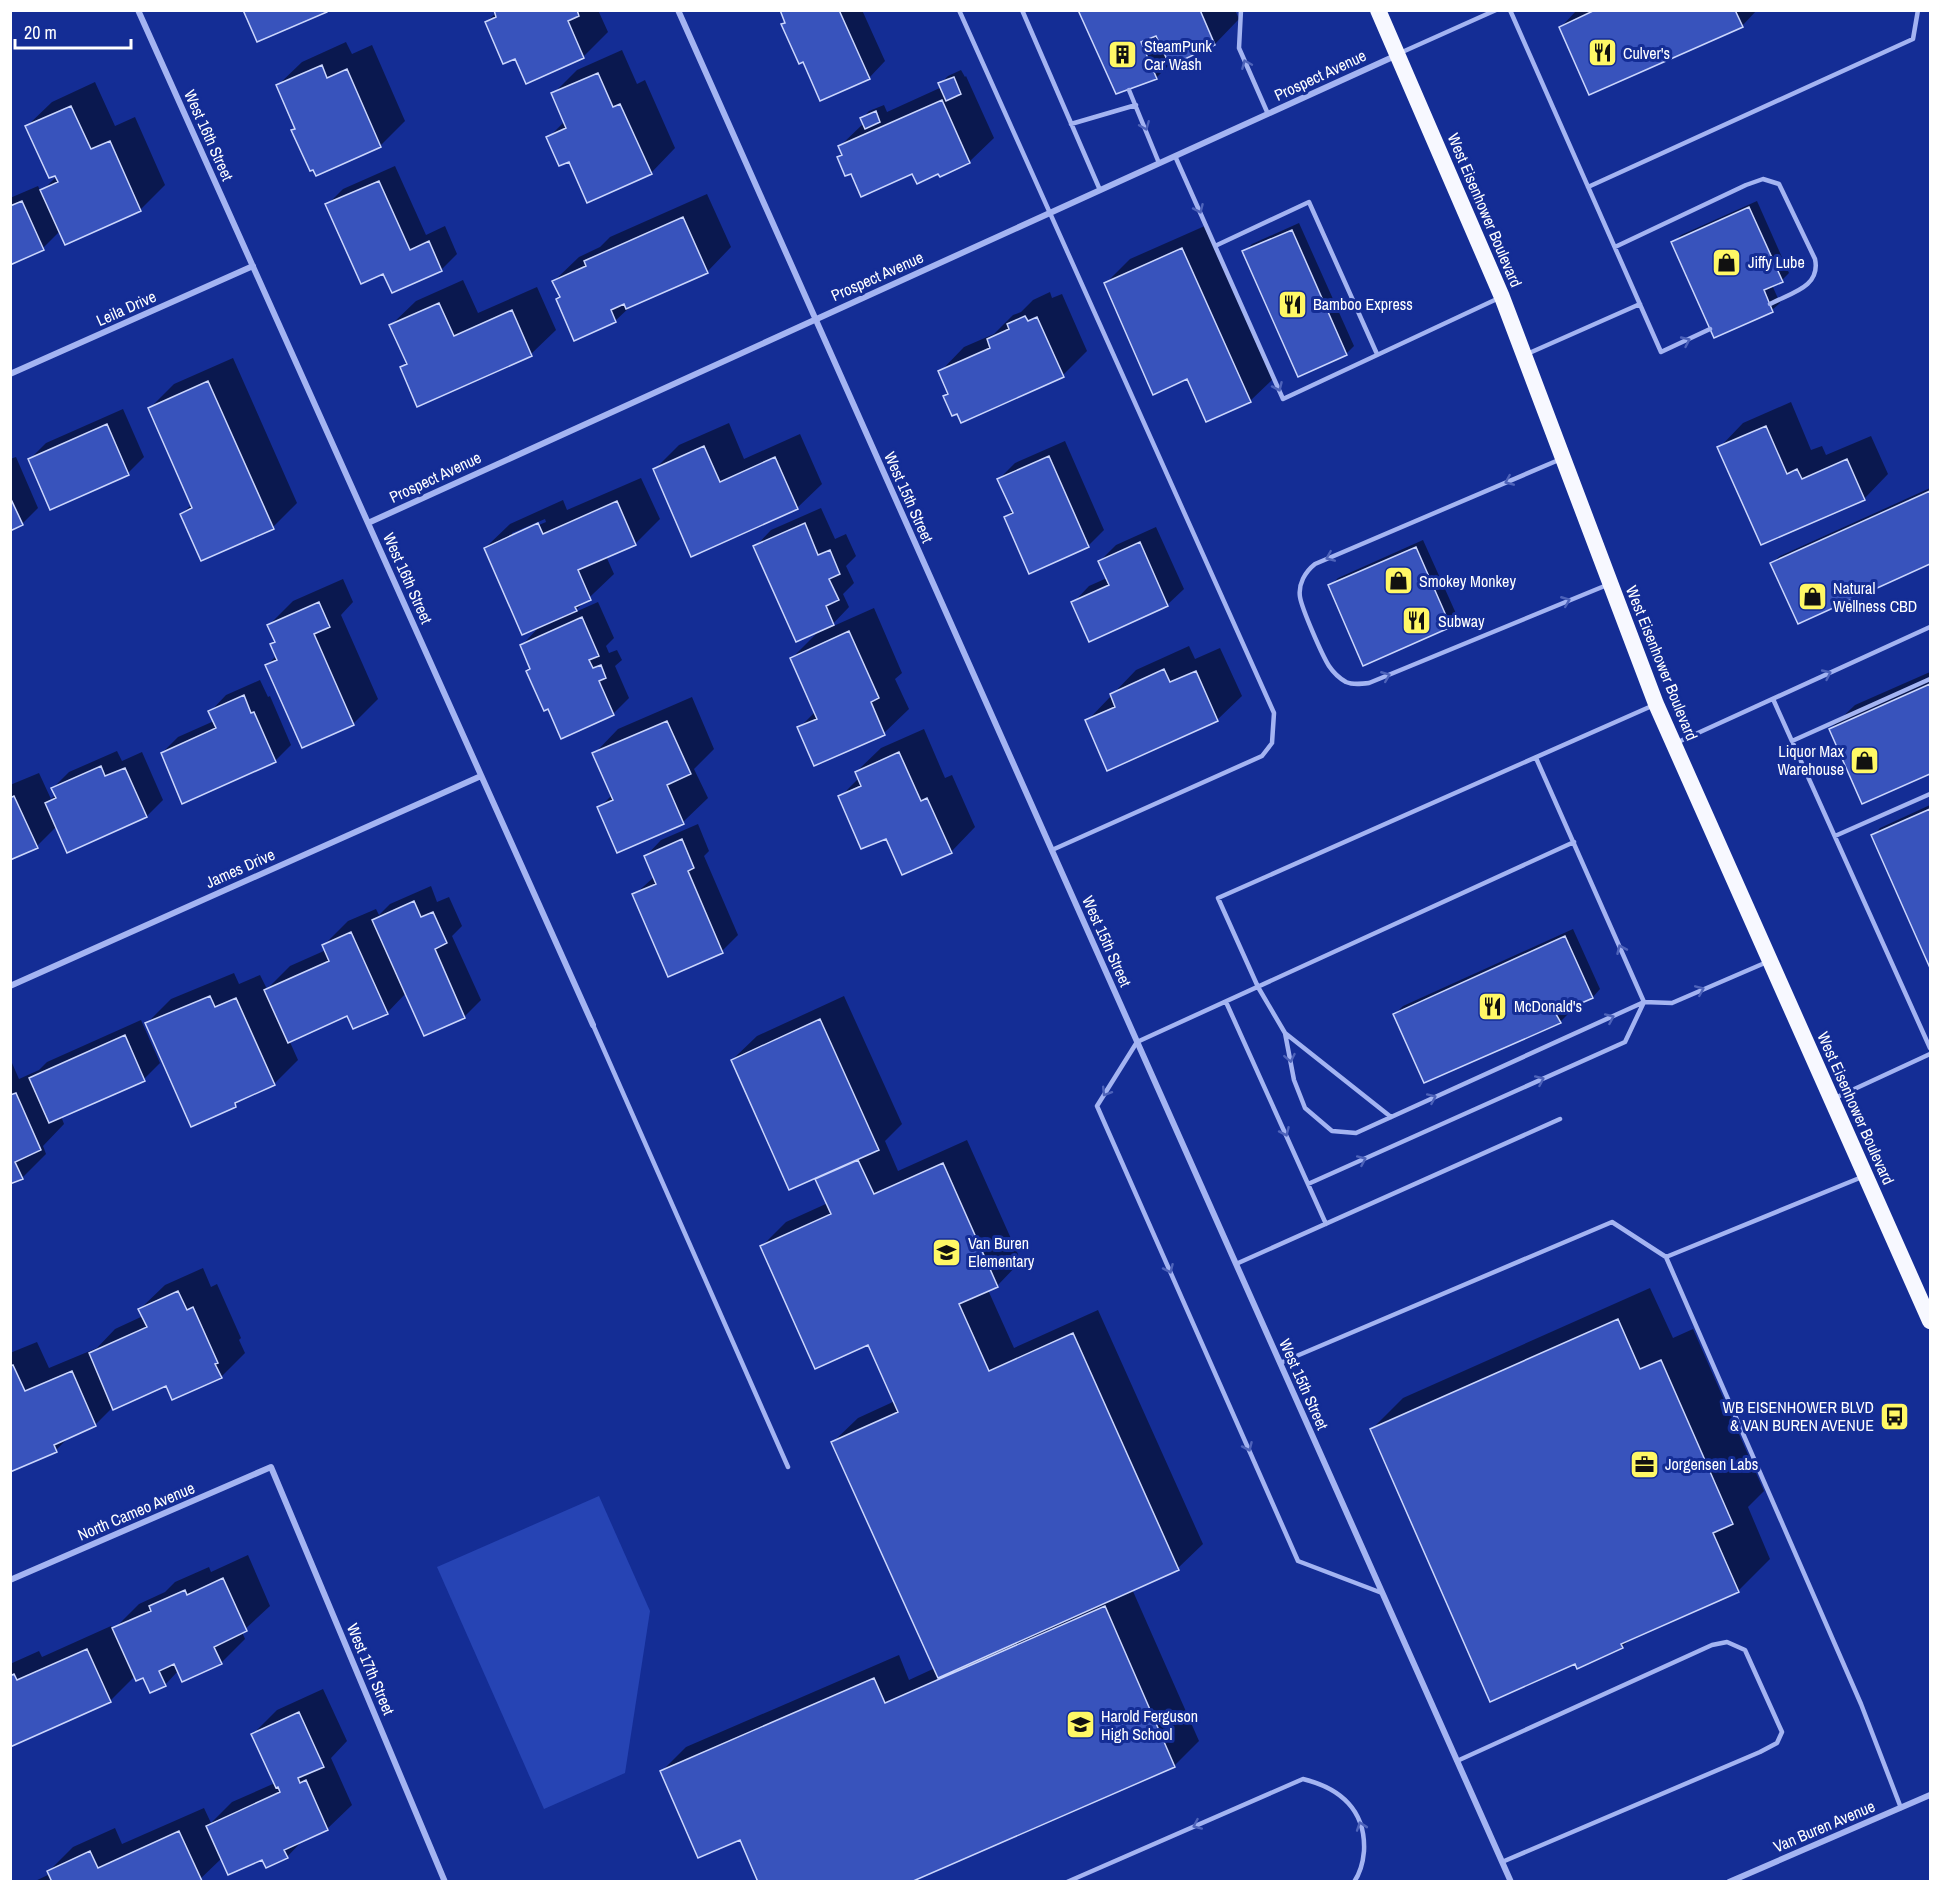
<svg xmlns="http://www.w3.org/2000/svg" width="1941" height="1892" viewBox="0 0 1941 1892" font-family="'Archivo Narrow',sans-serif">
	<rect width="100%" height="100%" fill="#142d95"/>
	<path fill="#2644b4" d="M599 1496 650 1611 625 1773 544 1809 437 1567Z"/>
	<path fill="#0007" fill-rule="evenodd" d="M495 10H598L608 32 584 56 527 82 516 57 486 22 496 13Z
		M782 10H862L885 61 869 78 804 60 783 25 787 21Z
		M1080 10H1235L1239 19 1215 44 1170 64 1156 78Z
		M1577 10H1757L1742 26 1561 27Z
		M346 42 352 54 372 45 405 121 380 146 317 174 293 131 296 128 277 86 302 62Z
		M622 50 637 84 645 80 675 148 651 173 548 138 565 121 553 94 577 70Z
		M961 70 965 77 966 76 994 138 969 162 939 172H851L839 157 843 153 840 146 864 123 862 119 869 111 884 105 887 112 942 87 940 84 948 76Z
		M95 82 115 126 135 117 165 185 141 209 66 243 60 231 43 248 10 263V198L38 186 41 192 61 172 27 126 52 102Z
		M395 166 426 235 445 226 457 254 441 270 384 272 327 205 343 189Z
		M707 194 731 247 707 272 631 306 615 321 557 299 561 296 554 281 579 257 600 247 610 237Z
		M1757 201 1789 273 1782 280 1772 285 1780 303 1772 310 1715 336 1673 243 1681 235Z
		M1299 223 1354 346 1346 354 1244 252 1252 244Z
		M1207 225 1275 377 1250 401 1188 377 1106 283 1130 259Z
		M463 280 478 313 537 287 556 330 531 354 402 368 407 362 391 325 416 301Z
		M1050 292 1052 298 1062 294 1087 351 1063 375 945 397 949 393 940 372 964 347 994 334 1013 315 1021 312 1033 300Z
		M233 358 297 503 273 527 182 514 192 504 150 408 174 384Z
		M1791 402 1811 450 1822 446 1826 455 1871 436 1888 474 1864 499 1762 543 1719 448 1743 423Z
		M123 409 144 457 128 473 29 460 46 443Z
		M729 423 744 459 800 434 822 484 797 508 655 469 679 445Z
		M1065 441 1104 530 1088 546 1005 518 1013 510 999 479 1015 463Z
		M16 457 38 508 22 524 10 529V459Z
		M641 478 660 519 635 544 606 556 614 574 573 613 598 602 614 638 606 646 609 653 617 650 622 660 615 666 629 698 613 714 549 707 528 671 531 667 522 645 541 625 485 548 510 524 563 500 567 510ZM545 519 546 522 512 536V533Z
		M1930 488V562L1799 622 1772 563 1780 556Z
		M821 508 835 539 846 534 856 556 846 566 854 583 843 594 849 607 829 628 874 608 902 673 895 679 909 709 884 733 799 728 816 711 792 658 821 629 755 547 771 530Z
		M1156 527 1184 589 1167 605 1073 603 1089 586 1107 578 1100 561 1116 545Z
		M1423 540 1458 618 1450 625 1364 664 1330 586 1338 578Z
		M343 579 353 602 341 615 378 699 353 724 267 665 277 655 272 644 276 640 269 625 293 601Z
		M1189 646 1195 659 1220 648 1242 696 1217 720 1087 721 1136 670Z
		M1930 672V772L1863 802 1830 729 1855 705Z
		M260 680 268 697 270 696 291 745 275 761 162 753 178 737 214 721 210 712 226 695Z
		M692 697 714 749 694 769 708 798 683 822 599 808 612 795 594 754 618 729Z
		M924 729 945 778 952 775 975 827 951 852 886 837 840 797 859 778 856 772 881 748Z
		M117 751 122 761 142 752 163 800 147 816 68 851 57 826 37 846 10 858V785L39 773 51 799 56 794 53 788 69 772Z
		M1930 805V964L1873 836 1880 828Z
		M698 824 709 851 704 856 738 935 722 951 634 895 654 877 645 857 661 840Z
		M431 886 437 902 449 897 462 926 452 936 481 1000 465 1016 424 1034 406 993 387 1013 348 1014 289 1040 298 1060 274 1084 243 1098 235 1105 147 1023 171 999 234 973 239 984 260 975 267 989 290 966 326 950 324 945 348 921 376 909 379 915 390 904Z
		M1573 929 1600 989 1593 997 1565 1009 1568 1014 1560 1022 1395 1014 1403 1006Z
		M844 996 902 1124 885 1141 898 1171 967 1140 1021 1261 997 1286 988 1290 1014 1348 1098 1310 1203 1544 1178 1568 1132 1589 1199 1741 1174 1766 907 1882 741 1838 662 1771 686 1747 899 1655 909 1680 935 1668 833 1442 858 1418 895 1401 868 1343 762 1246 786 1222 828 1203 816 1176 732 1060 757 1036Z
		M141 1020 160 1063 144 1079 61 1116 64 1124 43 1146 46 1154 22 1178 10 1183V1064L12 1063 19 1079 39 1070 47 1062Z
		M203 1268 211 1287 217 1284 241 1338 239 1340 245 1353 221 1377 167 1384 114 1406 95 1425 70 1436 56 1450 10 1470V1353L37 1342 49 1368 97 1348 115 1329 143 1316 140 1309 165 1285Z
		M1650 1288 1673 1338 1693 1329 1764 1491 1748 1507 1770 1559 1738 1591 1632 1637 1622 1647 1371 1430 1403 1398Z
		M248 1555 270 1606 242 1632 245 1639 221 1663 178 1671 165 1685 144 1676H135L110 1701 10 1746V1664L39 1651 42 1657 111 1626 113 1630 139 1604 165 1592 175 1582 209 1567 211 1572Z
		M323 1689 347 1741 331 1758 352 1805 327 1829 304 1839 287 1857 222 1858 197 1882H33L50 1874 49 1871 73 1847 115 1828 122 1844 204 1808 211 1823 232 1802 275 1783 253 1734 277 1710Z"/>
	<path fill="#3853bc" stroke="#cbd6fd" stroke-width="1.5" d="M243 10H327V12L257 42Z
		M494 10H577L579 16 568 21 584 58 526 84 515 59 503 64 485 22 496 17Z
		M780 10H839L870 79 820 101 803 62 799 64 781 24 785 23Z
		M1078 10H1200L1215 45 1170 66 1156 36 1141 42 1157 79 1116 94Z
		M1595 10H1735L1743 27 1589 95 1559 27Z
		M322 65 327 78 347 69 381 147 316 176 313 170 310 171 291 130 295 129 276 85Z
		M598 73 613 107 620 104 652 174 587 203 569 162 559 166 546 137 566 128 551 93Z
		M954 77 961 94 946 101 938 83Z
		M942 100 970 163 940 177 938 174 917 184 912 174 861 197 851 174 845 176 837 157 842 155 838 146Z
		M71 106 91 149 110 141 141 211 65 245 40 190 58 182 55 176 49 178 25 126Z
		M876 111 880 122 865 129 860 118Z
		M379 181 410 250 429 241 442 271 392 293 383 274 361 284 325 204Z
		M22 201 44 250 10 265V206Z
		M1749 207 1783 282 1764 290 1773 312 1714 338 1671 242Z
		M683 217 708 273 626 309 624 304 611 310 616 322 574 341 556 299 560 297 552 281 586 266 584 261Z
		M1292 230 1347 355 1298 377 1242 251Z
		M1182 248 1251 402 1206 422 1187 379 1153 395 1104 283Z
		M439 303 454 336 512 310 532 356 417 407 400 367 407 364 389 325Z
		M1025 316 1028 321 1037 317 1064 377 961 423 957 414 952 416 943 396 948 394 938 371 990 348 987 339 1009 329 1007 324Z
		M208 381 274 529 201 561 180 514 192 508 148 408Z
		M107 424 129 475 50 510 28 459Z
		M1766 426 1787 474 1797 469 1802 479 1847 459 1865 500 1761 545 1717 447Z
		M704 446 720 482 775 457 798 509 691 557 653 469Z
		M1049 456 1089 547 1029 574 1004 517 1013 513 997 479Z
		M1930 491V564L1798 624 1770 563Z
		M10 497 23 525 10 531Z
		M617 501 636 545 578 570 591 600 575 607 577 611 522 635 484 548 538 523 543 534Z
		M805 523 818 555 830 550 840 574 829 579 839 600 826 606 834 625 796 642 753 546Z
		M1140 542 1168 606 1089 642 1071 602 1109 585 1098 561Z
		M1416 547 1451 627 1363 666 1328 585Z
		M319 602 330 627 314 634 354 725 302 748 265 665 277 660 270 644 275 642 267 625Z
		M582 617 599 656 589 660 593 668 601 665 606 678 599 681 614 715 561 739 548 709 544 711 526 671 530 669 520 645Z
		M849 631 879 698 871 702 885 735 814 766 797 727 817 719 790 658Z
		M1164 669 1170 682 1196 671 1218 721 1107 771 1085 720 1115 707 1110 694Z
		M1930 684V774L1862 804 1829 729Z
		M244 695 251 713 254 712 276 762 182 804 161 753 216 728 208 711Z
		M667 721 691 774 667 785 684 824 617 853 597 807 613 800 592 753Z
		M899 752 921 801 927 798 952 853 902 875 886 839 861 849 838 796 861 786 855 772Z
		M101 766 105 776 125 768 147 817 67 853 45 803 56 798 51 788Z
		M14 796 38 848 10 860V798Z
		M1930 809V968L1871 835Z
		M682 839 694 868 688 871 723 953 668 977 632 894 656 884 644 856Z
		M414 901 421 917 433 912 447 943 435 949 465 1018 424 1036 372 920Z
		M351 932 388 1014 353 1029 347 1016 288 1043 264 990 329 961 322 945Z
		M1565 936 1593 998 1556 1014 1561 1023 1424 1083 1393 1014Z
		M210 996 215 1007 236 998 275 1085 235 1103 236 1107 191 1127 145 1023Z
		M820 1019 879 1150 789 1190 731 1060Z
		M125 1035 145 1081 49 1123 29 1078Z
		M16 1093 41 1150 15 1162 23 1179 10 1184V1095Z
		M858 1160 874 1194 943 1163 998 1287 959 1304 989 1371 1073 1333 1179 1570 938 1678 831 1442 898 1412 868 1345 815 1369 760 1246 831 1214 815 1179Z
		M178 1291 187 1310 193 1307 218 1363 215 1364 222 1378 172 1400 166 1386 113 1410 89 1353 147 1327 138 1309Z
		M1618 1319 1640 1369 1661 1360 1733 1524 1713 1533 1739 1592 1621 1644 1623 1648 1577 1669 1575 1664 1490 1702 1370 1429Z
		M13 1365 25 1391 72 1371 96 1426 54 1445 57 1452 10 1472V1366Z
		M223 1578 247 1631 214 1647 222 1664 182 1682 174 1664 159 1671 166 1686 150 1693 143 1678 136 1681 112 1628 151 1611 149 1606 185 1590 187 1595Z
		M1105 1606 1175 1767 911 1882H758L740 1840 698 1858 660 1771 874 1678 885 1703Z
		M87 1649 111 1702 10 1747V1676L14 1674 17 1680Z
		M299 1712 324 1767 298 1778 300 1783 306 1780 328 1830 284 1850 288 1858 266 1868 262 1860 228 1875 206 1826 280 1792 278 1787 276 1788 251 1734Z
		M179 1831 202 1881 200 1882H52L47 1871 90 1851 98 1868Z"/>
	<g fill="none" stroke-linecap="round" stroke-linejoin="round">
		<path stroke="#a4b4f2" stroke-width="4.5" d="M959 10 1274 713 1272 743 1262 756 1052 850
			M1022 10 1100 190
			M1241 10 1239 48 1268 114
			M1510 10 1661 352 1710 329
			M1400 53 1496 10
			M1129 90 1159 163
			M1071 124 1136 105
			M1175 156 1283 399 1499 298
			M1588 187 1913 39 1918 10
			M1215 246 1309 202 1377 354
			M1615 247 1746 185 1763 179 1779 184 1815 259C1821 287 1791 293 1770 304
			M1527 354 1640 304
			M1561 459 1315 564C1305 572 1298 584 1300 597 1302 609 1322 655 1329 666 1333 672 1339 678 1346 682 1353 685 1361 684 1369 683L1607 585
			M1773 699 1930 1048
			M1654 705 1218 898 1258 987 1285 1033 1294 1080 1305 1108 1332 1131 1356 1133 1644 1002 1672 1003 1767 962
			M1792 741 1930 679
			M1676 743 1930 627
			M1835 836 1930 794
			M1226 1002 1326 1224
			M593 1025 788 1467
			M1285 1033 1391 1117
			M1835 1098 1930 1054
			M1862 1177 1666 1257 1861 1704 1901 1808
			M1308 1184 1625 1042 1644 1002 1536 758
			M1236 1264 1560 1119
			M1280 1363 1612 1222 1666 1257
			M1382 1593 1298 1561 1097 1106 1137 1042 1574 842
			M1457 1761 1712 1645 1727 1642 1745 1650 1782 1732 1777 1743 1760 1752 1502 1862
			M1067 1882 1303 1779C1340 1788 1366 1810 1364 1851 1363 1863 1361 1872 1354 1882"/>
		<path stroke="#a4b4f2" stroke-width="6" d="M138 10 593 1025
			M678 10 1511 1882
			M10 374 253 266
			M368 523 1395 56
			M10 986 481 776
			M10 1580 271 1467 445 1882
			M1729 1882 1930 1795"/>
		<path stroke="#f7f8ff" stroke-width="16" d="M1378 10 1502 297 1656 704 1930 1321"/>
	</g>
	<defs><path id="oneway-chevron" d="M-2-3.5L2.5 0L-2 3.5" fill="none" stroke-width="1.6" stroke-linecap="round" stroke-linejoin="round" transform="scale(1.5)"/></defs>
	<g stroke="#4e63ba">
		<use href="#oneway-chevron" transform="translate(1246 64) rotate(-113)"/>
		<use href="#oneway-chevron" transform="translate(1145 126) rotate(68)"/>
		<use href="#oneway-chevron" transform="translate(1199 209) rotate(66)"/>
		<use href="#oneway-chevron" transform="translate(1686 341) rotate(-25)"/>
		<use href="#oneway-chevron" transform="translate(1278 387) rotate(66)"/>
		<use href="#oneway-chevron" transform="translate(1509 481) rotate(157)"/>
		<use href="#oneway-chevron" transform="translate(1330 557) rotate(157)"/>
		<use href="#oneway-chevron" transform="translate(1566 601) rotate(-22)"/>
		<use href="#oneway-chevron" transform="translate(1827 674) rotate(-25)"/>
		<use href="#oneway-chevron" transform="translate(1386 676) rotate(-22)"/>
		<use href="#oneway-chevron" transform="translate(1621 949) rotate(-114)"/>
		<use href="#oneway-chevron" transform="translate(1700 990) rotate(-23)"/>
		<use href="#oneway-chevron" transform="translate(1610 1018) rotate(-24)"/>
		<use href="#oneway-chevron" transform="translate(1290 1058) rotate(79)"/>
		<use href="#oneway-chevron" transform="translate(1540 1080) rotate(-24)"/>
		<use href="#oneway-chevron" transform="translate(1106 1092) rotate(122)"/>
		<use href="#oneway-chevron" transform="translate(1432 1098) rotate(-24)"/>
		<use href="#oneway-chevron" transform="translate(1285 1132) rotate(66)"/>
		<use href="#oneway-chevron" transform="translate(1362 1160) rotate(-24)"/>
		<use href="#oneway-chevron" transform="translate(1169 1269) rotate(66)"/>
		<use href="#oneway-chevron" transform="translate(1248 1447) rotate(66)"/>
		<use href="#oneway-chevron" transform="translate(1197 1825) rotate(156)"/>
		<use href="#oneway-chevron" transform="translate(1361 1826) rotate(-109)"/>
	</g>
	<defs>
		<symbol id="restaurant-square" viewBox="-11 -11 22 22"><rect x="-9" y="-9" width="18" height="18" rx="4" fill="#fff865" stroke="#142d95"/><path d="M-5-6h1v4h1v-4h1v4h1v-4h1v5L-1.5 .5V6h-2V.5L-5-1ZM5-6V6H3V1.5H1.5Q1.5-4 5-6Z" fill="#111"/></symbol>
		<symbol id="building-square" viewBox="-11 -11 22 22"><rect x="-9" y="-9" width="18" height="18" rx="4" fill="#fff865" stroke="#142d95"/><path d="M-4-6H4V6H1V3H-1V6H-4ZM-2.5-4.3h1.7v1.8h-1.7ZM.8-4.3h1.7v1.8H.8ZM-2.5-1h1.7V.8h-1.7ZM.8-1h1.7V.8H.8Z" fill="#111"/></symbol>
		<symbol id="shop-square" viewBox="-11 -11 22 22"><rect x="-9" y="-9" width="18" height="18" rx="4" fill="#fff865" stroke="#142d95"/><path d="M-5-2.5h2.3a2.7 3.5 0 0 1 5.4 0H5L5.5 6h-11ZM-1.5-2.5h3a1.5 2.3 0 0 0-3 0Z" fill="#111"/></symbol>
		<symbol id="school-square" viewBox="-11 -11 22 22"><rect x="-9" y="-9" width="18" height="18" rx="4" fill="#fff865" stroke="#142d95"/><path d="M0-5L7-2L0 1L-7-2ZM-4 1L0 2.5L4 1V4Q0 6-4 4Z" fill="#111"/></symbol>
		<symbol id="bus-square" viewBox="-11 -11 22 22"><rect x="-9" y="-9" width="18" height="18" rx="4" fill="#fff865" stroke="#142d95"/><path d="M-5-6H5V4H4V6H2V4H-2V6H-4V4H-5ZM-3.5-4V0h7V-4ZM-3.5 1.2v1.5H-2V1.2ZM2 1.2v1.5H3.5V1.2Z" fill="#111"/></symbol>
		<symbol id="office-square" viewBox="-11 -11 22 22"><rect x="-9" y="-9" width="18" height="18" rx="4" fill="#fff865" stroke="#142d95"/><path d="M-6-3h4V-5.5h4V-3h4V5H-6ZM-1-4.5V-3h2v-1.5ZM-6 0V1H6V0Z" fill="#111"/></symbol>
	</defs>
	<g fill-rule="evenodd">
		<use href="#restaurant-square" x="1586" y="36" width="33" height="33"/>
		<use href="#building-square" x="1106" y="38" width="33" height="33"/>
		<use href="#shop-square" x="1710" y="246" width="33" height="33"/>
		<use href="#restaurant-square" x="1276" y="288" width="33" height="33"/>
		<use href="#shop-square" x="1382" y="564" width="33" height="33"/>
		<use href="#shop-square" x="1796" y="580" width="33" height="33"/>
		<use href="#restaurant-square" x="1400" y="604" width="33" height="33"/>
		<use href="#shop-square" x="1848" y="744" width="33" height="33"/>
		<use href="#restaurant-square" x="1476" y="990" width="33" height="33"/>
		<use href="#school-square" x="930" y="1236" width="33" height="33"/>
		<use href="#bus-square" x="1878" y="1400" width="33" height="33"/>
		<use href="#office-square" x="1628" y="1448" width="33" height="33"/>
		<use href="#school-square" x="1064" y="1708" width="33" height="33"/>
	</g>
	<g text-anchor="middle" stroke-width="6" stroke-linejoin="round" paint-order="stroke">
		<g font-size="16" fill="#fff" stroke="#142d95" text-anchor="start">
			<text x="1144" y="52">SteamPunk<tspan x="1144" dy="18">Car Wash</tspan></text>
			<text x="1623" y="59">Culver's</text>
			<text x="1748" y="268">Jiffy Lube</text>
			<text x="1313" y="310">Bamboo Express</text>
			<text x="1419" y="587">Smokey Monkey</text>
			<text x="1833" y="594">Natural<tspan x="1833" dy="18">Wellness CBD</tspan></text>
			<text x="1438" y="627">Subway</text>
			<text x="1844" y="757" text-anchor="end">Liquor Max<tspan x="1844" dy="18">Warehouse</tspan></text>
			<text x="1514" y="1012">McDonald's</text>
			<text x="968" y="1249">Van Buren<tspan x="968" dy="18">Elementary</tspan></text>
			<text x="1874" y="1413" text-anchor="end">WB EISENHOWER BLVD<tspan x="1874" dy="18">&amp; VAN BUREN AVENUE</tspan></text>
			<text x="1665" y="1470">Jorgensen Labs</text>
			<text x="1101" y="1722">Harold Ferguson<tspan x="1101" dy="18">High School</tspan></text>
		</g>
		<g font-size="16" fill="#fff" stroke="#142d95">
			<text transform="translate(1320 75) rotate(-25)" y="6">Prospect Avenue</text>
			<text transform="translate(209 135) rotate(66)" y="6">West 16th Street</text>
			<text transform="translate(1485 210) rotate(67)" y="6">West Eisenhower Boulevard</text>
			<text transform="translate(877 276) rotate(-24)" y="6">Prospect Avenue</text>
			<text transform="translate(126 308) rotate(-24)" y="6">Leila Drive</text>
			<text transform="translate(435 477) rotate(-25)" y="6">Prospect Avenue</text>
			<text transform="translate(909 497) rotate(66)" y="6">West 15th Street</text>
			<text transform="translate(408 578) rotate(66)" y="6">West 16th Street</text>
			<text transform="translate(1662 663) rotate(68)" y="6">West Eisenhower Boulevard</text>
			<text transform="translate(240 868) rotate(-24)" y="6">James Drive</text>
			<text transform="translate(1107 941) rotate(66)" y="6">West 15th Street</text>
			<text transform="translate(1856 1108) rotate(66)" y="6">West Eisenhower Boulevard</text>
			<text transform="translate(1304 1384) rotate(66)" y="6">West 15th Street</text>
			<text transform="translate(136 1511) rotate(-23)" y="6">North Cameo Avenue</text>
			<text transform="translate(371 1669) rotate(67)" y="6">West 17th Street</text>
			<text transform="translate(1824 1826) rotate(-23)" y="6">Van Buren Avenue</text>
		</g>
	</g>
	<rect width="1941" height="1892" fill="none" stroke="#ffffff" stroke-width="24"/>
	<path d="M15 39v9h116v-9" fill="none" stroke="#ffffff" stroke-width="3"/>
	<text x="24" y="39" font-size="18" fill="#ffffff" stroke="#142d95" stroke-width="4.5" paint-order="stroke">20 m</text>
</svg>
